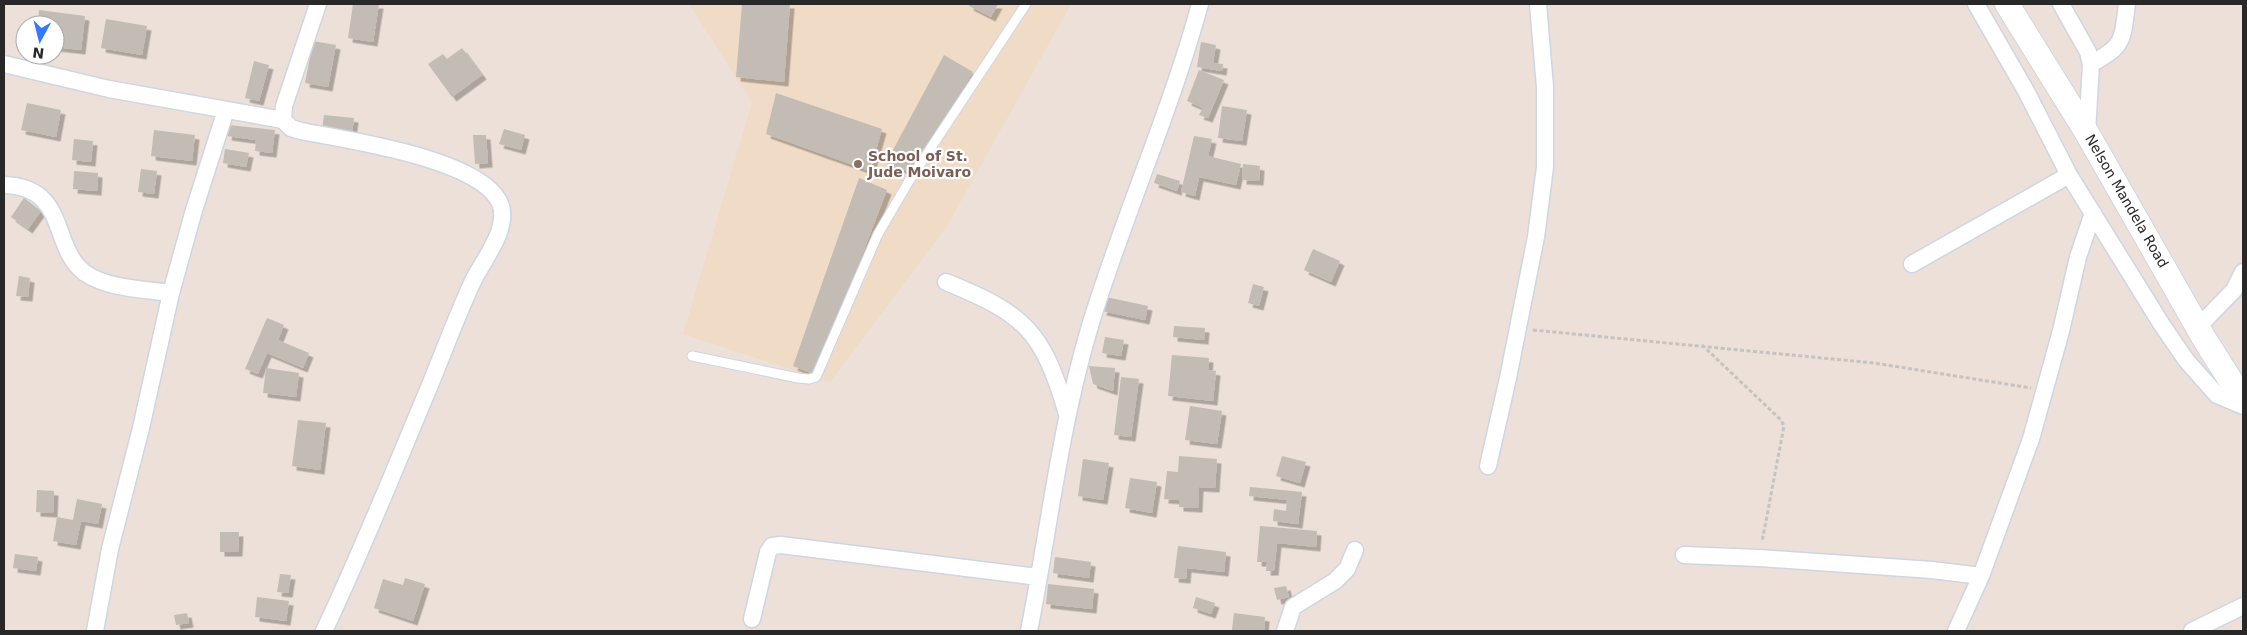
<svg xmlns="http://www.w3.org/2000/svg" width="2247" height="635" viewBox="0 0 2247 635" font-family="'DejaVu Sans',sans-serif">
	<defs>
		<filter id="shadow"><feDropShadow dx="4.5" dy="4.5" stdDeviation="0" flood-color="#0004"/></filter>
	</defs>
	<rect width="100%" height="100%" fill="#ece0d8"/>
	<path fill="#f0dbc6" d="M689 4H1071L947 226 830 382 683 334 752 102Z"/>
	<path fill="#c3bcb4" filter="url(#shadow)" d="M353 4H379L373 42 348 38Z
		M742 4H790L784 82 736 77Z
		M970 4H998L991 17 969 6Z
		M39 10 85 16 81 50 55 47V25H38Z
		M106 19 147 26 142 55 101 48Z
		M313 41 336 45 328 87 305 83Z
		M1201 42 1216 45 1213 63 1223 64 1222 71 1197 67Z
		M462 48 482 75 452 97 428 64 443 54 447 59Z
		M944 55 973 72 911 173 886 163Z
		M254 61 269 65 259 101 245 98Z
		M1199 70 1224 80 1208 118 1199 115 1203 108 1187 101Z
		M776 93 882 129 870 171 766 134Z
		M27 103 61 110 56 137 21 130Z
		M1222 106 1247 110 1242 141 1218 138Z
		M324 115 354 118 352 134 322 130Z
		M229 125 275 130 272 153 255 151 256 140 227 136Z
		M504 129 525 135 521 150 499 144Z
		M154 130 195 135 192 161 151 156Z
		M473 135H486L488 163 475 164Z
		M1194 136 1212 139 1208 156 1241 164 1236 185 1199 177 1195 196 1181 192Z
		M74 139 93 141 91 162 72 160Z
		M225 149 249 153 246 167 223 163Z
		M1243 164 1260 166 1259 181 1242 180Z
		M141 169 157 171 154 194 138 192Z
		M74 171 98 173 97 191 73 189Z
		M1157 174 1180 181 1177 191 1154 183Z
		M859 178 887 190 816 375 793 366Z
		M24 198 41 211 28 229 11 217Z
		M1313 249 1340 261 1331 282 1304 270Z
		M19 276 30 278 28 297 16 296Z
		M1253 284 1264 287 1259 306 1248 303Z
		M1106 297 1148 306 1145 320 1102 311Z
		M267 318 284 325 278 340 309 353 303 368 267 353 258 374 245 369Z
		M1174 326 1205 328 1204 340 1173 337Z
		M1105 337 1124 340 1121 356 1102 353Z
		M1172 355 1209 358 1208 370 1216 371 1213 401 1168 396Z
		M1089 366 1115 368 1113 391 1093 384Z
		M266 368 299 373 296 397 263 393Z
		M1121 377 1139 379 1131 437 1114 435Z
		M1190 406 1222 411 1217 444 1185 440Z
		M298 420 326 423 320 470 292 466Z
		M1179 456 1217 459 1215 488 1199 487 1198 508 1179 507V500L1164 499 1167 471 1178 472Z
		M1282 456 1306 462 1300 483 1276 476Z
		M1083 459 1109 463 1103 500 1078 496Z
		M1130 478 1157 482 1152 513 1125 508Z
		M1250 487 1302 492 1298 524 1273 521 1274 509 1286 511 1287 500 1249 496Z
		M37 490 54 491 53 513 36 512Z
		M77 499 102 504 98 524 81 521 76 545 53 541 57 517 73 520Z
		M1260 526 1317 531 1316 547 1277 543 1274 571H1266L1267 562H1257Z
		M220 532H239L238 552H220Z
		M1178 546 1226 552 1224 572 1187 568 1186 579 1174 578Z
		M15 554 38 557 36 571 13 568Z
		M1055 557 1091 562 1089 578 1053 573Z
		M280 574 291 575 288 593 277 592Z
		M405 578 425 584 413 621 374 608 383 579 403 585Z
		M1048 584 1094 589 1092 609 1046 604Z
		M1286 586 1289 597 1277 600 1274 588Z
		M257 597 289 601 286 621 255 617Z
		M1196 597 1215 603 1211 614 1193 608Z
		M187 613 189 623 176 625 174 615Z
		M1234 613 1265 617 1264 631 1232 630Z"/>
	<g fill="none" stroke-linecap="round" stroke-linejoin="round">
		<defs>
			<path id="lane" d="M692 356 798 378 809 379 816 377 878 234 909 181 1026 4"/>
			<path id="street" d="M318 4 284 106 283 120 291 128 301 131C347 140 476 158 499 201 512 226 483 260 473 281 457 315 444 351 430 385 395 468 362 551 324 631
				M1976 4 2026 91 2069 175 2162 325 2186 360 2217 395 2243 406
				M2061 4 2088 52 2091 64 2087 133
				M4 64 109 89 283 120
				M2091 64C2125 45 2122 41 2127 4
				M4 185C69 187 50 247 85 273 108 289 144 289 171 293
				M1912 264 2069 175
				M946 282C1025 314 1043 331 1067 414
				M2199 326 2234 290 2243 272
				M1488 466 1508 378 1536 237 1545 167V87L1538 4
				M1684 555 1759 558 1932 570 1981 576
				M752 619 768 552 772 546 781 545 1038 577
				M95 631 110 549 141 428 171 293 194 210 226 110
				M1029 631C1049 530 1060 426 1090 326 1123 217 1170 114 1200 4
				M1285 631 1293 607 1335 581 1347 569 1355 550
				M1956 631 1981 576 2031 439 2061 331 2078 257 2093 213
				M2192 631 2243 606"/>
			<path id="secondary" d="M2007 4 2087 133 2205 340 2243 400"/>
		</defs>
		<use href="#lane" stroke="#ced5e3" stroke-width="11"/>
		<use href="#street" stroke="#ced5e3" stroke-width="19"/>
		<use href="#secondary" stroke="#ced5e3" stroke-width="26"/>
		<path stroke="#c3c3c3" stroke-width="3" stroke-dasharray="4 2.5" stroke-linecap="butt" d="M1533 330 1874 363 2031 388
			M1702 345 1781 420 1784 426 1762 542"/>
		<use href="#lane" stroke="#fff" stroke-width="9"/>
		<use href="#street" stroke="#fff" stroke-width="16"/>
		<use href="#secondary" stroke="#fff" stroke-width="24"/>
	</g>
	<circle fill="#8d6e63" stroke="#fff" stroke-width="2" cx="858" cy="164" r="5"/>
	<g text-anchor="middle" stroke-width="4.5" stroke-linejoin="round" paint-order="stroke">
		<g font-size="14" font-weight="bold" fill="#785e54" stroke="#fff" text-anchor="start">
			<text x="868" y="161">School of St.<tspan x="868" dy="16">Jude Moivaro</tspan></text>
		</g>
		<g font-size="14" fill="#282828" stroke="#fff">
			<text transform="translate(2127 201) rotate(60)" y="5">Nelson Mandela Road</text>
		</g>
	</g>
	<rect width="2247" height="635" fill="none" stroke="#282828" stroke-width="10"/>
	<g transform="translate(40 40) rotate(187)"><circle r="24" fill="#ffffff" stroke="#a9a9a9"/>
	<path d="M0-4L9 19L0 12L-9 19Z" fill="#337aff"/>
	<text y="-8" font-size="14" font-weight="bold" text-anchor="middle" fill="#282828">N</text>
	</g>
</svg>
